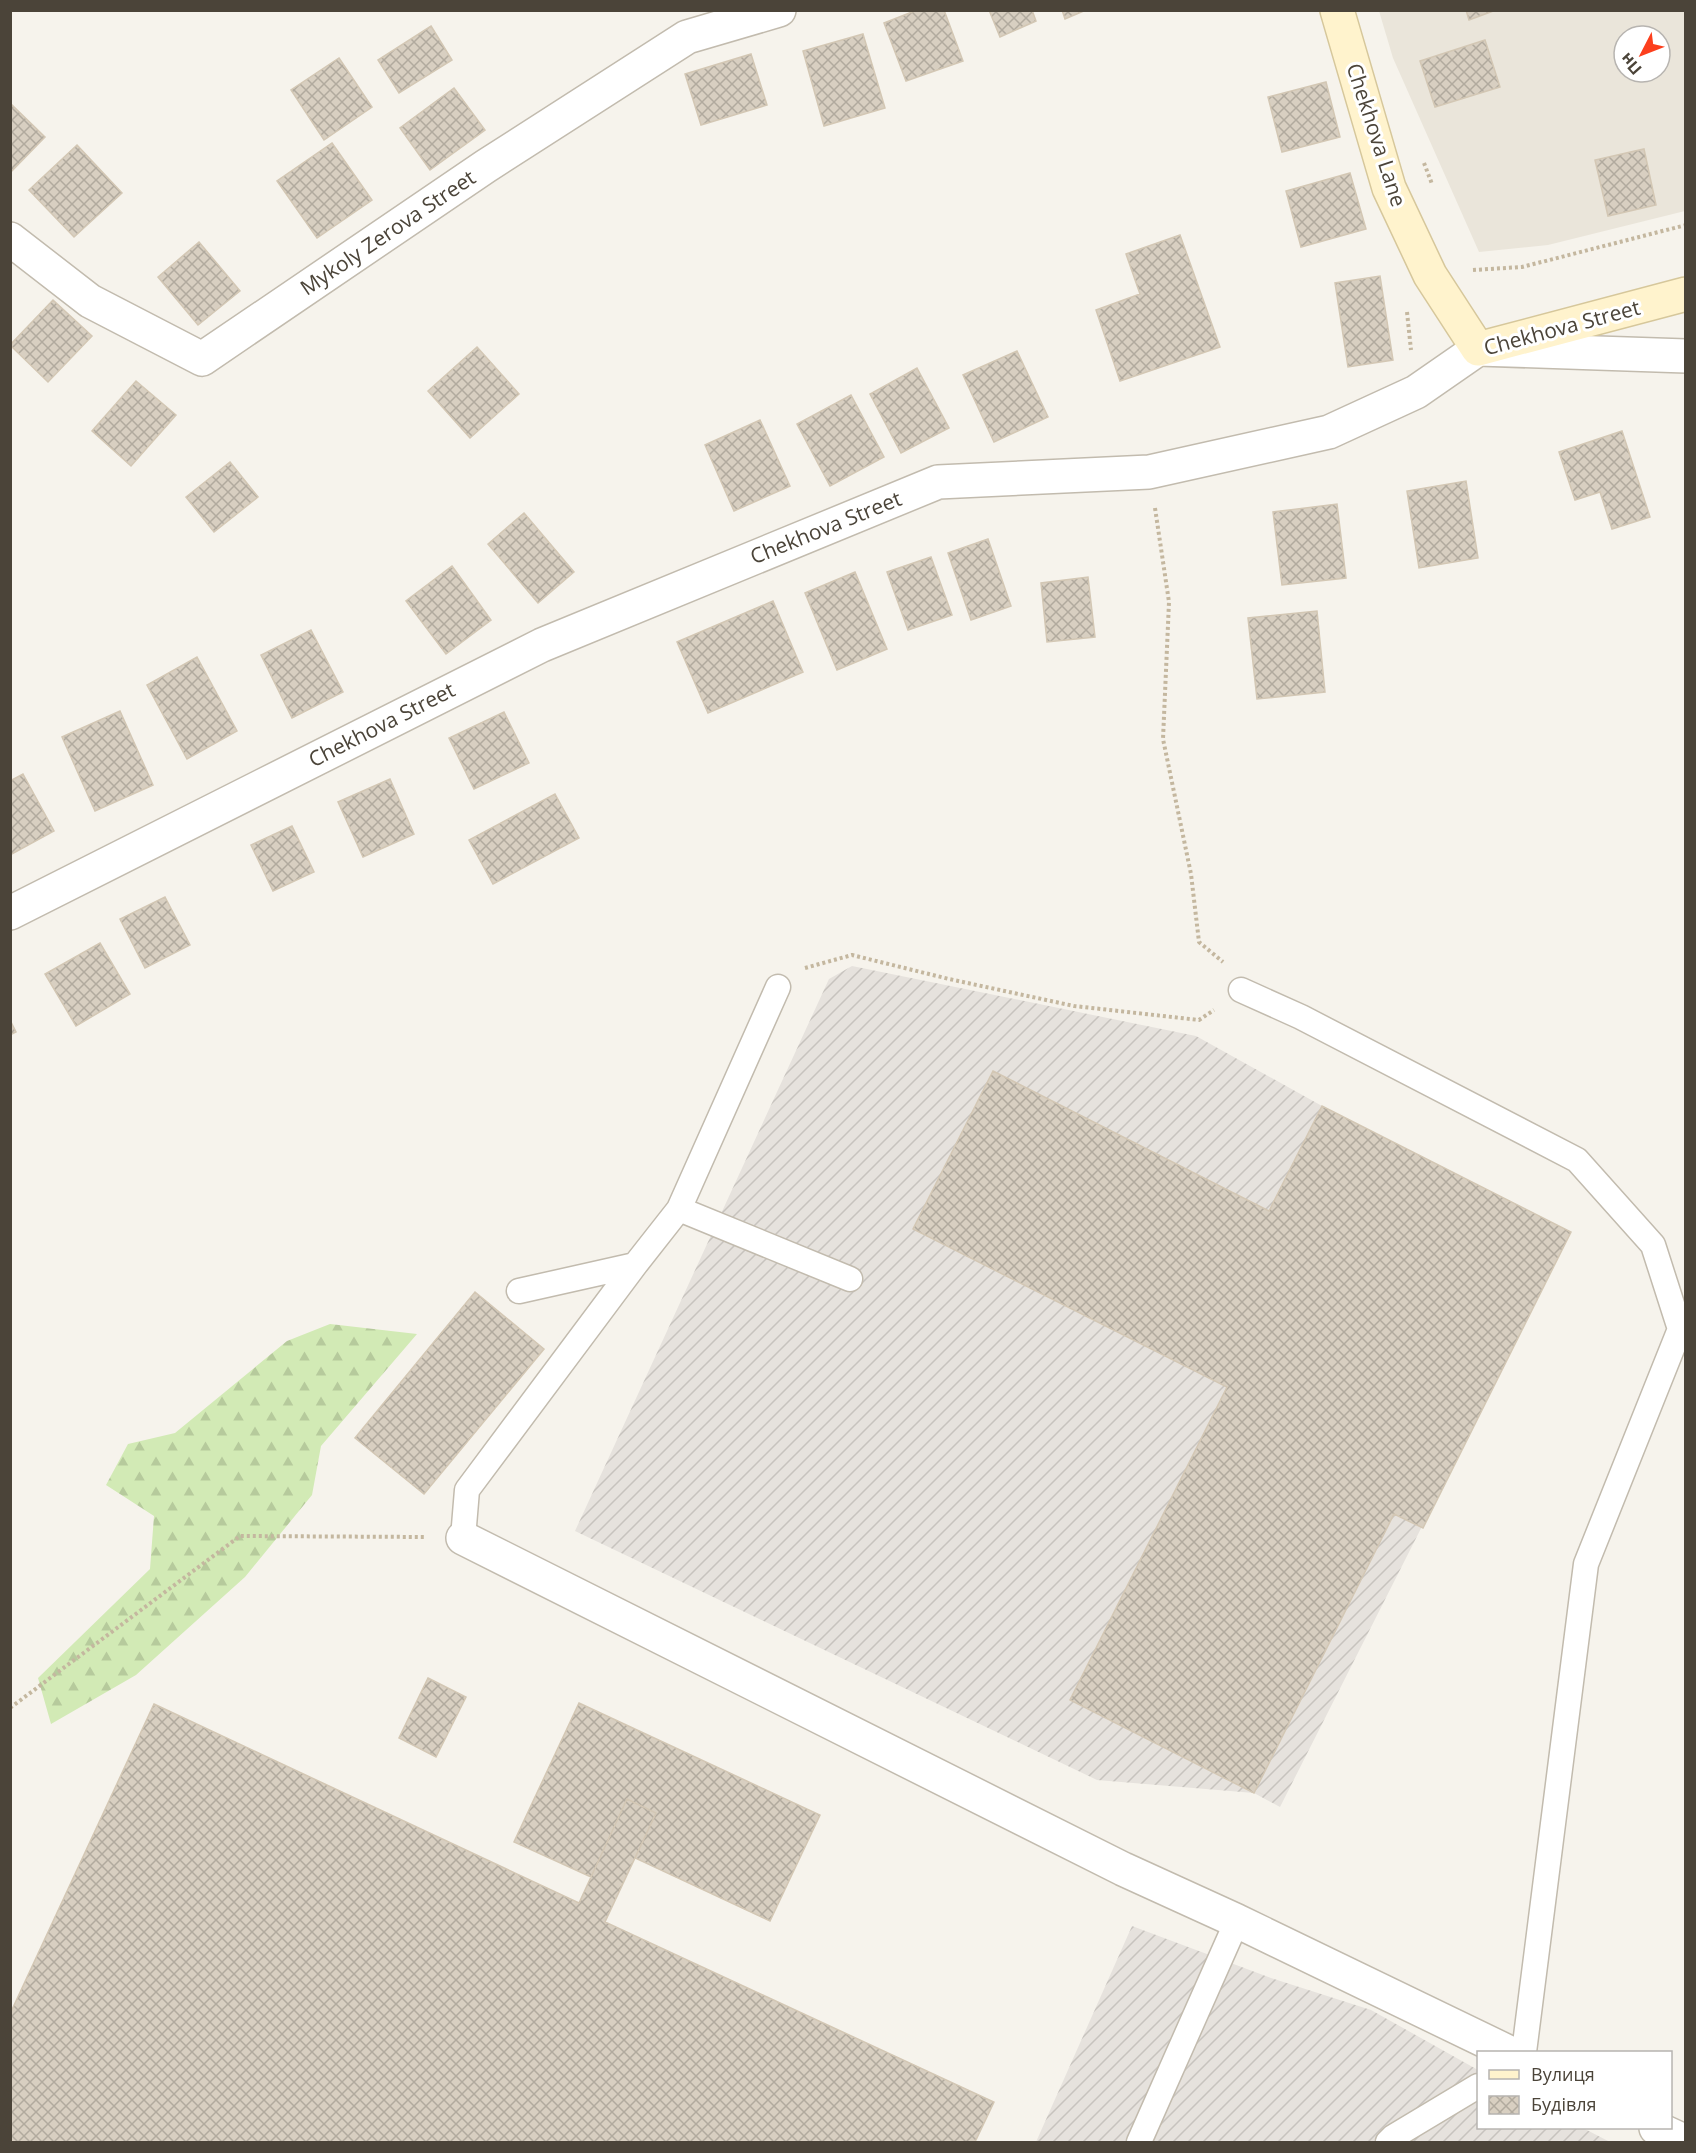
<svg xmlns="http://www.w3.org/2000/svg" width="1696" height="2153" viewBox="0 0 1696 2153" font-family="'Open Sans',sans-serif">
	<defs>
		<pattern id="industrial-furrows" width="10" height="10" patternUnits="userSpaceOnUse" patternTransform="scale(1.5)"><rect width="10" height="10" fill="#e6e2dd"/><path d="M-1 1l2-2M0 10L10 0M9 11l2-2" fill="none" stroke="#c7c3be"/></pattern>
		<pattern id="forest-firs" width="22" height="20" patternUnits="userSpaceOnUse" patternTransform="scale(1.5)"><rect width="22" height="20" fill="#d2eab5"/><path d="M5 1l3.5 6h-7zM16 11l3.5 6h-7z" fill="#b6ca9c"/></pattern>
		<pattern id="building-cross-hatch" width="8" height="8" patternUnits="userSpaceOnUse" patternTransform="scale(1.5)"><rect width="8" height="8" fill="#d8cfc1"/><path d="M0 0l8 8M0 8l8-8" fill="none" stroke="#b1aa9e"/></pattern>
	</defs>
	<rect width="100%" height="100%" fill="#f6f3ec"/>
	<path fill="#eae5da" fill-rule="evenodd" d="M1379 11H1685V211L1548 245 1479 252 1393 58ZM1624 36H1660V72H1624Z"/>
	<path fill="url(#industrial-furrows)" d="M852 966 1196 1036 1322 1106 1571 1232 1280 1807 1254 1793 1097 1780 575 1531 829 979Z
		M1132 1926 1271 1978 1371 2010 1478 2070V2128H1583L1610 2142H1036Z"/>
	<path fill="url(#forest-firs)" d="M330 1324 417 1334 321 1446 312 1495 245 1577 136 1675 51 1724 38 1678 150 1569 154 1516 106 1485 128 1444 175 1433 287 1341Z"/>
	<path fill="url(#building-cross-hatch)" stroke="#d3c7b4" stroke-width="1.5" d="M917 10H944L963 61 906 81 884 23Z
		M989 10H1032L1036 21 1000 37Z
		M1062 10H1086L1065 19Z
		M1466 10H1496L1469 20Z
		M431 26 452 60 399 93 378 60Z
		M863 34 885 108 824 126 803 51Z
		M1485 40 1500 87 1435 107 1420 61Z
		M751 54 767 105 701 125 685 74Z
		M339 58 372 107 324 140 291 90Z
		M1326 82 1340 137 1282 152 1268 97Z
		M454 88 485 130 430 170 400 128Z
		M10 103 45 137 10 173Z
		M332 143 372 200 317 238 277 181Z
		M77 145 122 193 74 237 29 190Z
		M1644 149 1656 205 1608 216 1595 160Z
		M1350 173 1366 229 1301 247 1286 191Z
		M1180 235 1220 347 1120 381 1096 310 1140 294 1126 254Z
		M199 242 240 291 198 325 158 277Z
		M1380 276 1393 360 1348 367 1335 283Z
		M53 300 92 336 48 382 10 345Z
		M477 347 519 394 470 438 428 391Z
		M1017 351 1048 417 994 442 963 375Z
		M917 368 949 428 901 453 870 394Z
		M136 381 176 415 131 466 92 431Z
		M851 395 884 457 830 486 797 424Z
		M760 420 790 486 734 511 705 445Z
		M1622 431 1650 517 1612 529 1600 492 1575 500 1559 452Z
		M230 462 258 497 214 532 186 497Z
		M1466 481 1478 558 1419 568 1407 491Z
		M1337 504 1346 578 1282 585 1273 512Z
		M524 513 574 572 538 603 488 544Z
		M988 539 1011 606 971 620 948 553Z
		M931 557 952 615 908 630 887 572Z
		M452 566 491 620 446 654 406 601Z
		M855 572 887 649 837 670 805 593Z
		M1088 577 1095 637 1047 642 1041 583Z
		M773 601 803 672 708 713 677 642Z
		M1317 611 1325 692 1257 699 1248 618Z
		M311 630 343 692 292 718 261 655Z
		M197 657 237 731 187 759 147 685Z
		M120 711 153 785 95 811 62 737Z
		M504 712 529 763 474 789 449 738Z
		M23 774 54 831 10 855V781Z
		M390 779 414 834 363 857 338 802Z
		M555 794 579 838 493 884 469 840Z
		M292 826 314 872 273 891 251 845Z
		M165 897 190 945 145 968 120 919Z
		M100 943 130 994 76 1026 45 974Z
		M10 1020 16 1032 10 1035Z
		M993 1071 1269 1211 1322 1106 1571 1232 1423 1528 1394 1514 1254 1793 1070 1700 1227 1387 913 1229Z
		M475 1292 544 1349 424 1494 355 1438Z
		M428 1678 466 1697 436 1757 399 1738Z
		M579 1703 820 1815 770 1921 635 1858 656 1813 627 1799 591 1877 514 1842Z
		M154 1704 579 1903 627 1799 656 1813 605 1922 994 2102 975 2142H10V2014Z"/>
	<g fill="none" stroke-linecap="round" stroke-linejoin="round">
		<defs>
			<path id="lane" d="M1241 990 1301 1017 1577 1160 1653 1245 1680 1329 1586 1564 1524 2052
				M679 1209 778 987
				M519 1291 635 1265
				M463 1538 467 1490 635 1265 679 1209 850 1279
				M1139 2142 1237 1921
				M1388 2142 1393 2137 1478 2086"/>
			<path id="street" d="M10 239 90 301 202 359 486 166 687 37 779 10
				M10 913 542 645 938 482 1149 472 1329 432 1416 392 1478 349 1686 356
				M463 1538 1123 1869 1237 1921 1508 2052
				M1656 2128 1686 2142"/>
			<path id="secondary" d="M1337 10 1389 188 1430 275 1478 349 1686 294"/>
		</defs>
		<use href="#lane" stroke="#c2bbae" stroke-width="27"/>
		<use href="#street" stroke="#c2bbae" stroke-width="36"/>
		<use href="#secondary" stroke="#d6c79b" stroke-width="36"/>
		<path stroke="#c4b79f" stroke-width="4" stroke-dasharray="3 3" stroke-linecap="butt" d="M1424 163 1432 184
			M1473 270 1522 267 1686 225
			M1407 312 1411 350
			M1155 508 1169 602 1163 739 1191 874 1199 942 1223 962
			M805 968 852 955 949 979 1074 1006 1199 1020 1214 1010
			M10 1708 240 1536 426 1537"/>
		<use href="#lane" stroke="#fff" stroke-width="24"/>
		<use href="#street" stroke="#fff" stroke-width="33"/>
		<use href="#secondary" stroke="#fff3cd" stroke-width="33"/>
	</g>
	<g text-anchor="middle" stroke-width="6" stroke-linejoin="round" paint-order="stroke">
		<g font-size="21" fill="#4b4439" stroke="#fff">
			<text transform="translate(1376 135) rotate(72)" y="7">Chekhova Lane</text>
			<text transform="translate(388 233) rotate(-34)" y="7">Mykoly Zerova Street</text>
			<text transform="translate(1562 328) rotate(-15)" y="7">Chekhova Street</text>
			<text transform="translate(826 528) rotate(-22)" y="7">Chekhova Street</text>
			<text transform="translate(382 725) rotate(-27)" y="7">Chekhova Street</text>
		</g>
	</g>
	<rect width="1696" height="2153" fill="none" stroke="#4b4439" stroke-width="24"/>
	<rect x="1477" y="2051" width="195" height="78" fill="#ffffff" stroke="#b7b4b0" stroke-width="1.5"/>
	<rect x="1489" y="2070" width="30" height="9" fill="#fff3cd" stroke="#b7b4b0" stroke-width="1.5"/>
	<text x="1531" y="2081" font-size="18" fill="#4b4439">Вулиця</text>
	<rect x="1489" y="2096" width="30" height="18" fill="url(#building-cross-hatch)" stroke="#b7b4b0" stroke-width="1.5"/>
	<text x="1531" y="2111" font-size="18" fill="#4b4439">Будівля</text>
	<g transform="translate(1642 54) rotate(228)"><circle r="28" fill="#ffffff" stroke="#b7b4b0" stroke-width="1.5"/>
	<path d="M0-4.5L10 22L0 15L-10 22Z" fill="#fc3f1d"/>
	<text y="-9" font-size="16" font-weight="bold" text-anchor="middle" fill="#4b4439">Пн</text>
	</g>
</svg>
